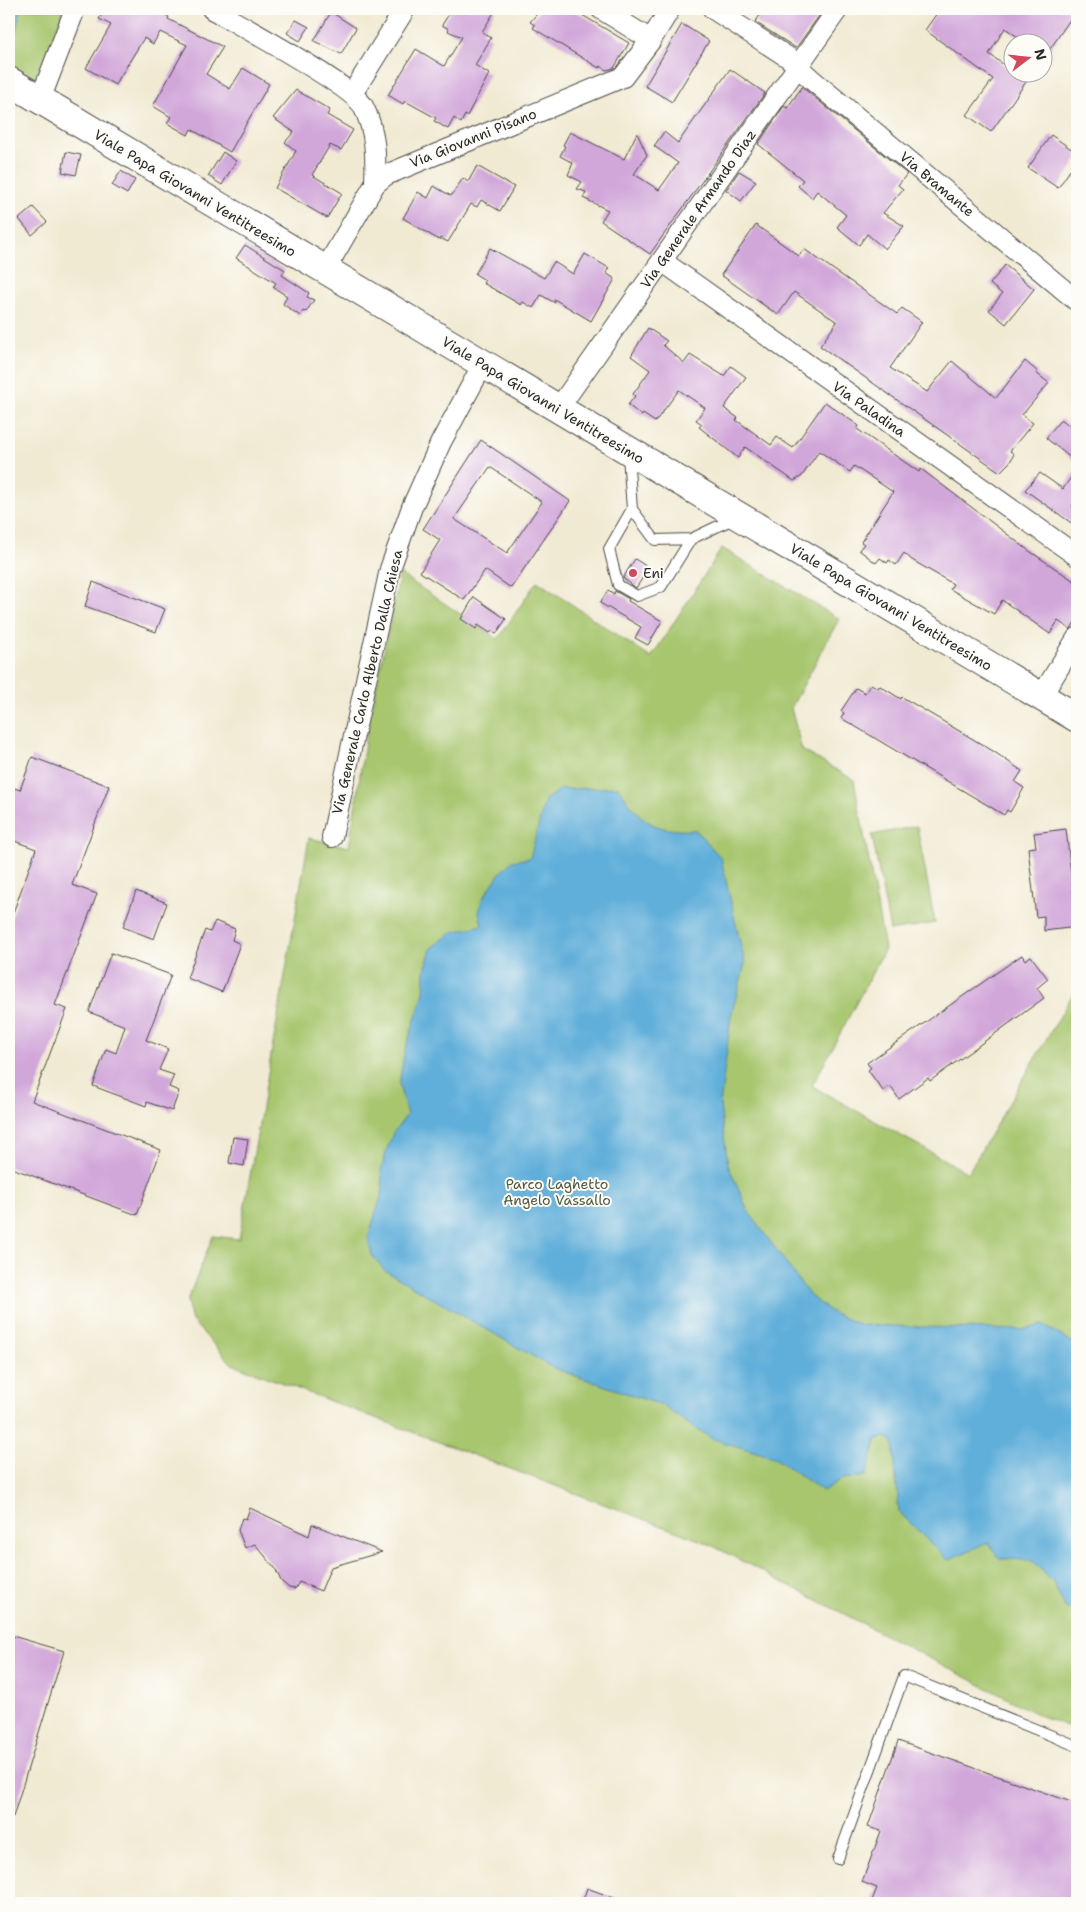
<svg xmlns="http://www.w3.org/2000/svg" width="1086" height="1912" viewBox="0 0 1086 1912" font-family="'Shantell Sans',sans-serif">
	<rect width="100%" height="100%" fill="#fdfcf7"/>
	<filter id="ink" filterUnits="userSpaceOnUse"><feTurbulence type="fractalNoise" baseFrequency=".02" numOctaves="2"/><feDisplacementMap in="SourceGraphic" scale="10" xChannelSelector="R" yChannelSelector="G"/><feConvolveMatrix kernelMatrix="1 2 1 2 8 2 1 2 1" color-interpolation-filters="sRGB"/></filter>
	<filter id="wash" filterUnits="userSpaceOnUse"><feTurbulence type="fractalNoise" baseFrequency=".0096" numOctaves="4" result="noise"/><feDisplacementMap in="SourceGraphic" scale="20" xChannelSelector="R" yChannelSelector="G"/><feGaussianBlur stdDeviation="1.12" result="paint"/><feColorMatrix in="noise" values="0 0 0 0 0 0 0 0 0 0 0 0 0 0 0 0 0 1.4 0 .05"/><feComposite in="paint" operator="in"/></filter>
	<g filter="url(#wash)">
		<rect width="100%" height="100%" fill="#f1ead3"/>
		<path fill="#a7c66e" stroke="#69784c" d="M9 9H64L43 69 10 101 9 111Z
			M722 548 839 619 791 708 802 750 854 780 885 949 812 1086 968 1173 1077 987V1730L1041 1716 707 1543 232 1364 192 1321 187 1301 213 1236 239 1239 309 838 349 847 366 736 400 574 498 639 537 581 651 658Z
			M917 826 935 923 890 931 872 835Z"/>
		<path fill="#60afda" stroke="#466d82" d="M9 9H21L9 58Z
			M618 787C642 822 651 832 696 830L721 858 745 964 731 1016 720 1106 728 1165 748 1211 810 1296 834 1314 862 1325 1021 1330 1043 1325 1077 1345V1612L1064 1607 1054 1584 1033 1561 999 1558 988 1542 948 1560 899 1512 893 1442 886 1437 877 1439 866 1476 842 1479 823 1491 773 1457 713 1439 688 1424 664 1406 553 1368 384 1270 372 1255 368 1238 383 1190 381 1171 386 1152 393 1133 407 1115 399 1084 405 1050 424 993 425 971 431 948 453 932 482 925 479 912 483 898 500 873 512 861 530 858 545 800 561 789Z"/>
		<g id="blocks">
			<path fill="#d1a7da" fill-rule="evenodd" d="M105 9H156L169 17 168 19 223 47 206 74 230 89 243 68 269 84 230 152 191 129 188 135 167 123 171 117 153 106 187 45 160 32 153 44 144 38 115 85 86 68 111 25 99 19Z
				M452 9H496L482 32 491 38 475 65 489 74 467 116 465 115 461 123 454 118 448 129 434 121 436 118 405 101 403 104 388 95 416 49 444 66 462 37 448 31 449 29 442 25Z
				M541 9H572L629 43 614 68 606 70 601 66 599 68 533 28 535 25 530 22Z
				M765 9H824L796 48 755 22Z
				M940 9H1077L1044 58V42H1025L1005 28 989 54 1014 72H1033L991 132 967 115 993 79 925 30Z
				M331 12 356 28 341 54 314 41Z
				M296 20 309 27 300 41 287 33Z
				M682 24 709 41 672 102 645 86Z
				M730 69 765 93 650 254 601 221 608 210 583 198 586 192 577 189 582 182 568 175 573 163 560 156 565 146 563 145 570 132 624 159 637 133 647 155 634 174 659 190 678 163 654 146 664 132 678 143Z
				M802 87 907 174 898 185 903 189 883 213 904 226 885 249 867 234 859 245 837 227 846 215 817 191 812 198 798 186 803 180 758 144 784 106 787 108Z
				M296 90 330 110 327 115 353 130 341 150 330 145 312 175 342 193 327 218 275 188 296 151 285 142 294 132 273 118Z
				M1051 135 1077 153V160L1058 188 1028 168Z
				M66 152 81 155 76 175 62 172Z
				M223 152 236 161 222 185 208 176Z
				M477 166 514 187 500 211 481 200 477 207 471 204 448 242 440 238 439 240 403 218 418 192 428 198 434 186 451 196 463 178 468 182Z
				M121 171 135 180 127 194 112 185Z
				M739 171 756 181 741 201 726 190Z
				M33 207 47 222 32 235 19 219Z
				M756 225 799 256 804 249 897 314 902 308 922 322 890 368 927 392 952 361 996 398 1025 361 1038 372 1036 373 1049 383 1022 415 1033 423 1010 451 1014 454 1010 462 1000 472 820 346 837 322 794 292 778 315 721 275Z
				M245 245 285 270 282 275 309 293 307 297 314 300 306 312 303 311 300 316 283 304 287 296 273 287 276 283 236 258Z
				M490 248 544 278 554 262 573 274 585 254 609 268 606 273 615 279 591 321 554 299 555 303 541 295 533 308 523 302 521 305 483 283 485 280 475 274Z
				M1005 265 1034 289 1006 324 989 310 1002 294 990 284Z
				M648 328 667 341 663 345 684 363 690 355 724 376 731 366 746 377 724 408 738 418 736 420 771 445 777 437 793 448 825 402 859 426 857 429 919 472 921 469 933 478 1028 550 1077 583V619L1072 627 1070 629 1058 621 1050 634 1002 600 994 614 950 589 953 584 912 560 904 553 896 565 889 560 887 563 880 558 876 563 859 550 864 544 861 542 893 492 854 466 850 472 819 451 802 476 794 481 745 447 738 458 699 427 702 424 696 420 705 408 679 390 655 422 643 414 642 416 628 405 635 396 633 394 650 370 631 356Z
				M1061 419 1077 432V463L1046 438Z
				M481 440 570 501 511 588 485 570 464 600 420 572 440 540 423 529ZM490 467 542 502 507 553 454 519Z
				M1077 468V499L1072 506 1077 509V527L1025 490 1040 473 1063 489Z
				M635 559 649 568 636 588 623 578Z
				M93 582 165 609 156 632 85 606Z
				M608 590 614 594 615 591 629 599 628 601 662 621 648 645 635 638 641 627 600 603Z
				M474 597 506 619 496 634 492 631 490 633 478 625 476 629 461 619Z
				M871 684 878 688 880 686 901 699 902 697 993 751 1022 771 1015 782 1024 788 1010 812 1007 810 1004 815 841 718 844 713 841 711 856 688 865 693Z
				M32 757 109 786 72 885 97 894 55 1005 67 1009 32 1101 161 1150 137 1215 9 1167V924L36 849 9 839V786L20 790Z
				M1066 829 1077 927 1044 931V916L1036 917 1028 848 1036 847 1034 833Z
				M136 891 167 903 154 939 123 927Z
				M215 921 235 929 232 940 240 944 222 992 187 978 205 930 210 932Z
				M111 953 171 975 146 1040 168 1049 159 1070 174 1075 169 1087 179 1091 172 1111 147 1102 146 1106 93 1086 106 1049 116 1053 125 1026 89 1012Z
				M1022 955 1025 960 1031 956 1048 979 1037 988 1044 998 930 1081 928 1078 899 1099 890 1086 883 1091 868 1070 871 1068 867 1063Z
				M233 1137 248 1139 244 1166 229 1163Z
				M250 1508 309 1536 312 1524 382 1552 331 1567 321 1591 299 1582 295 1589 289 1588 281 1581 275 1568 255 1544 245 1548 238 1530 242 1518 246 1519Z
				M9 1635 64 1651 13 1817 9 1816Z
				M898 1741 1077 1804V1903H871L877 1888 862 1882 881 1831 868 1827Z
				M587 1888 625 1902V1903H582Z"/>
		</g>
	</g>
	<g filter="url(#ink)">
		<use href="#blocks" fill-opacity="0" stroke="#494844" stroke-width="1"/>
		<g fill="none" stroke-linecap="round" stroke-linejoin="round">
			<defs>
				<path id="lane" d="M628 455 632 509 655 540 691 539 735 518
					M632 509 609 549 618 585 637 596 661 587 691 539
					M838 1859 904 1676 1077 1746"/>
				<path id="street" d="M212 9C239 25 350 84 363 106 376 131 376 157 375 184
					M601 9 651 40 670 9
					M713 9 789 58 811 79 1077 301
					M352 94 405 9
					M40 100 75 9
					M662 261 1077 556
					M325 270 375 184 386 175 623 77 651 40
					M558 409 838 9
					M1041 697 1077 638
					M332 837 390 569 412 507 441 442 483 364"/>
				<path id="secondary" d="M9 81 1077 718"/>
			</defs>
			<use href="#lane" stroke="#494844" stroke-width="12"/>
			<use href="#street" stroke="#494844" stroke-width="22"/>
			<use href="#secondary" stroke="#494844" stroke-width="30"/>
			<use href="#lane" stroke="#fff" stroke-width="10"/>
			<use href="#street" stroke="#fff" stroke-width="20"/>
			<use href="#secondary" stroke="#fff" stroke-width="28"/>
		</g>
	</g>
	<circle fill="#d1495b" stroke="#fdfcf7" stroke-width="2" cx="633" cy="573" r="5"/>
	<g text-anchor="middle" stroke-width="4" stroke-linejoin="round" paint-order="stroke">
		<g font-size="14" fill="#2b2b2b" stroke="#fdfcf7">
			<text transform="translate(473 138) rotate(-22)" y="5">Via Giovanni Pisano</text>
			<text transform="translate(937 184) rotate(40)" y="5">Via Bramante</text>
			<text transform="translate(195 193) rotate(31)" y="5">Viale Papa Giovanni Ventitreesimo</text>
			<text transform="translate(698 209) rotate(-55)" y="5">Via Generale Armando Diaz</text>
			<text transform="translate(543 400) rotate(31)" y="5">Viale Papa Giovanni Ventitreesimo</text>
			<text transform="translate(869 409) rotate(35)" y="5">Via Paladina</text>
			<text transform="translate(891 607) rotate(31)" y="5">Viale Papa Giovanni Ventitreesimo</text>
			<text transform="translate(367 682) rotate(-77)" y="5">Via Generale Carlo Alberto Dalla Chiesa</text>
		</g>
		<g font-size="14" fill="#2b2b2b" stroke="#fdfcf7" text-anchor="start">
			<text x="643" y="578">Eni</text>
		</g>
		<g font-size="14" fill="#505a3f" stroke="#fdfcf7">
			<text x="557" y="1189">Parco Laghetto<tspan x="557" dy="16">Angelo Vassallo</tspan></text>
		</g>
	</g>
	<rect width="1086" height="1912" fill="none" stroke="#fdfcf7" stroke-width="30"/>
	<g transform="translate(1028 58) rotate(74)"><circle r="24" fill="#fdfcf7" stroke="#a9a8a5"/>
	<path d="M0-4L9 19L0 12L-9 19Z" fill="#d1495b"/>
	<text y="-8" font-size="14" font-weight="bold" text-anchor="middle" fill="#2b2b2b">N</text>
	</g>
</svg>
